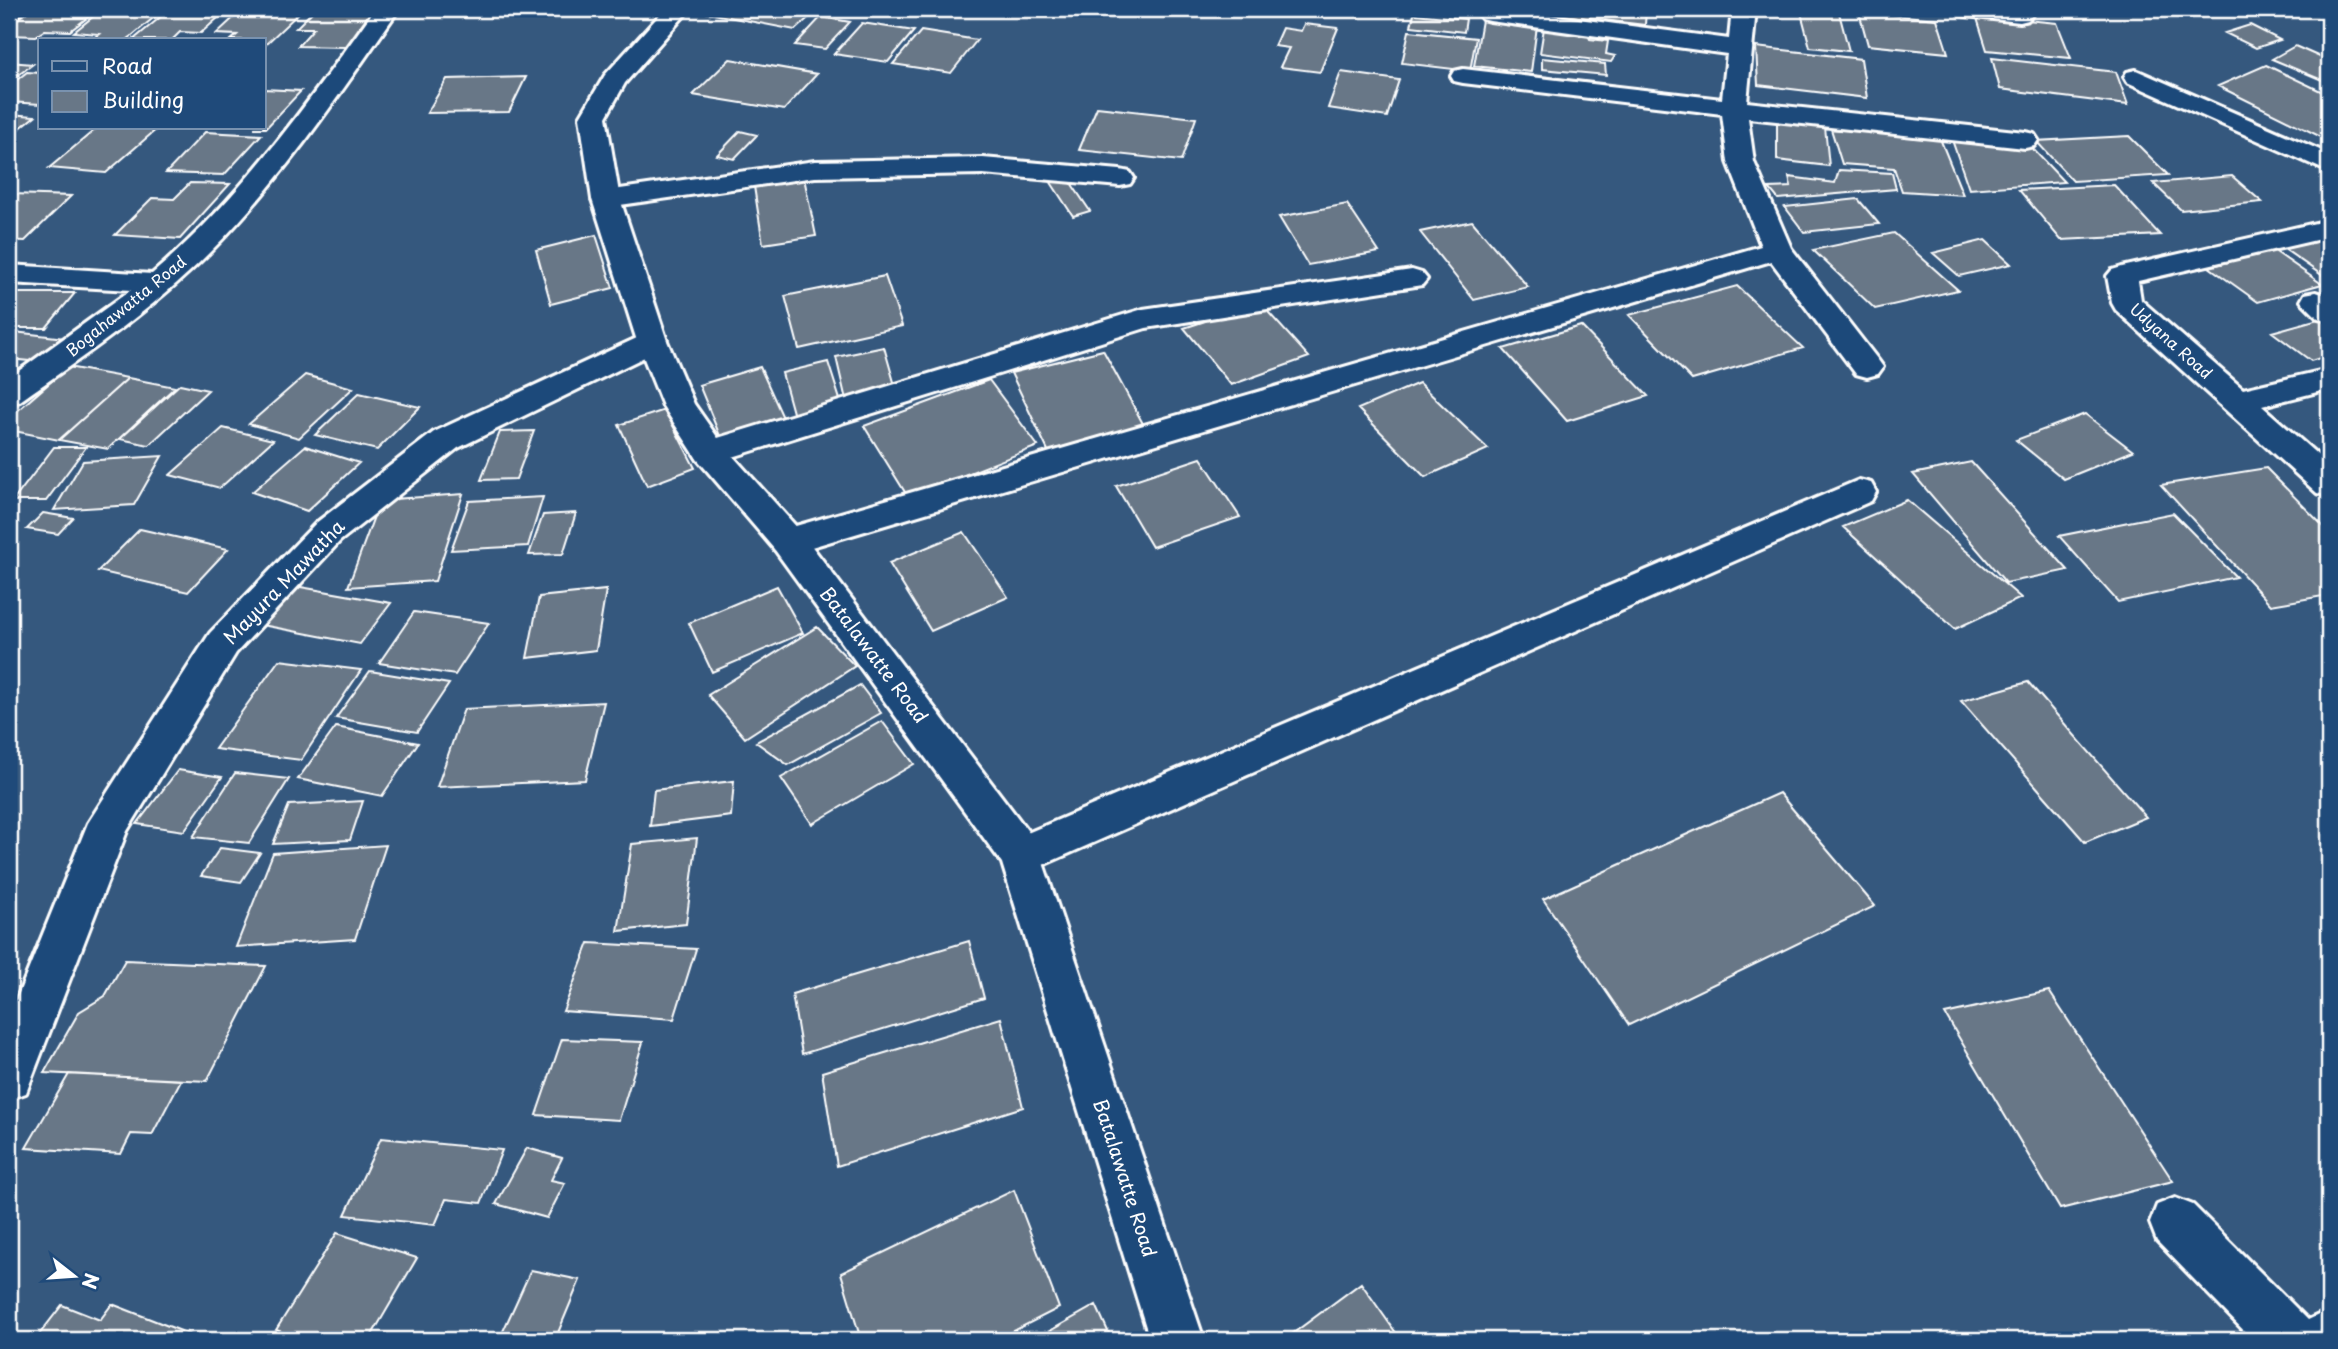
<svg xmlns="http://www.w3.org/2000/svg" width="2338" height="1349" viewBox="0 0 2338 1349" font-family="'Playpen Sans',sans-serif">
	<rect width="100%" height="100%" fill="#35587e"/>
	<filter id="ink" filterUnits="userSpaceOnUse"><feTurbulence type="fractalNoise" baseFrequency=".0143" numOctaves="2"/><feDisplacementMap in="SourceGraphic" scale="14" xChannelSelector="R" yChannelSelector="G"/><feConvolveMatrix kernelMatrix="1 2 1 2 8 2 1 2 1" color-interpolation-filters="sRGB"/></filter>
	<g filter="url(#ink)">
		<path fill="#687787" stroke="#fff" stroke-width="2" d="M9 9H29L9 24Z
			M31 9H85L83 10 96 11 70 31 45 30 36 36 9 35V25Z
			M114 9H164L127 40H91L99 34 74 32 100 11 110 12Z
			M170 9H228L201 33 180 32 172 40H133Z
			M243 9H253L301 11 264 46V40H231L237 35 216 34Z
			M315 9H343L379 10 346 47 298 46 314 28H296Z
			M713 9H796L815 12 795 30 708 13Z
			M1083 9H1123L1112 18Z
			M1512 9H1646L1645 25Z
			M1800 9H1838L1849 51 1810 47Z
			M1859 12 1937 19 1948 53 1868 45Z
			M1414 14 1466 19 1464 32 1411 26Z
			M1976 15 2057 23 2071 58 1987 50Z
			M821 17 850 22 825 49 795 45Z
			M1482 20 1537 26 1531 72 1474 66Z
			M862 23 914 31 888 62 834 54Z
			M1304 24 1338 28 1320 72 1280 67 1289 48 1274 46 1282 28 1301 31Z
			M2250 25 2280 40 2256 48 2225 33Z
			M1544 28 1587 33 1590 39 1608 41 1606 54 1615 56 1611 62 1540 53Z
			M921 31 977 40 951 73 893 64Z
			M1409 31 1476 38 1470 71 1402 63Z
			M2295 46 2329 61V83L2272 59Z
			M1756 47 1861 59 1867 98 1758 85Z
			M1542 58 1605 64 1606 75 1542 69Z
			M1992 58 2116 72 2128 105 2000 89Z
			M730 59 817 74 784 110 693 95Z
			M9 62 33 64 9 82Z
			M2266 65 2329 95V141L2218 86Z
			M27 72 40 73V104L9 102V86Z
			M1341 72 1399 80 1387 117 1328 108Z
			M526 77 509 112 427 113 447 79Z
			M264 89 301 91 266 128H254H264Z
			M1097 107 1196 118 1181 161 1079 150Z
			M9 114 35 116 9 137Z
			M1777 120 1825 127 1829 166 1777 160Z
			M97 128H158L106 173 49 168Z
			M1831 129 1939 136 1963 195 1902 191 1894 168 1842 164Z
			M740 131 757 135 734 159 717 155Z
			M205 132 261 135 224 175 166 173Z
			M2129 136 2168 175 2073 181 2036 141Z
			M1952 140 2032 148 2064 182 1969 189Z
			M1839 170 1892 173 1896 189 1778 199 1769 188 1791 187 1789 177 1835 183Z
			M803 173 816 236 763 244 753 180Z
			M2232 176 2262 202 2181 210 2153 183Z
			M1067 177 1090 211 1073 216 1050 181Z
			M190 183 230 184 180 239 115 235 152 198 174 199Z
			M2114 185 2160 235 2061 240 2019 190Z
			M12 194 71 196 25 241 9 240V197Z
			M1858 199 1879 224 1804 232 1785 207Z
			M1347 204 1379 252 1308 265 1279 217Z
			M1472 221 1528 287 1474 300 1420 232Z
			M1894 233 1958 290 1875 309 1813 250Z
			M596 235 613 288 551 304 536 250Z
			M2329 237V280L2277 244 2296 239 2303 244Z
			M1985 240 2011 264 1959 276 1933 253Z
			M2273 250 2322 284 2258 302 2209 267Z
			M885 276 902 326 799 349 785 296Z
			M1737 286 1803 348 1692 380 1629 315Z
			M9 293H75L46 328H9Z
			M1260 303 1309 357 1231 385 1184 328Z
			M2329 316V355L2311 361 2272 332Z
			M1581 326 1648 396 1567 421 1503 349Z
			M14 332 65 338 40 362 9 359V337Z
			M884 347 896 389 846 400 836 357Z
			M1103 350 1147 431 1051 457 1011 373Z
			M828 362 843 409 795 420 782 373Z
			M68 367 128 378 59 440 9 430V418Z
			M760 367 785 422 722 441 699 385Z
			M305 375 353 388 299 438 249 424Z
			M128 378 175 387 108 449 59 440Z
			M989 380 1038 446 908 497 864 426Z
			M1419 383 1488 449 1425 477 1358 409Z
			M180 384 208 390 149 445 120 439Z
			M359 393 420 407 377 450 315 435Z
			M665 410 695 468 647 486 619 425Z
			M2085 414 2133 451 2064 479 2016 440Z
			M223 428 273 440 220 488 170 475Z
			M534 431 516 479 481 480 500 432Z
			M305 446 359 463 307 511 252 492Z
			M54 447H86L46 501H13Z
			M162 456 134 505 54 510 83 461Z
			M1201 458 1240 517 1152 547 1116 486Z
			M1971 462 2068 570 2006 583 1913 474Z
			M2266 468 2329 532V595L2271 605 2161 485Z
			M463 494 435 581 348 587 380 500Z
			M543 497 528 546 451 550 469 501Z
			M1907 500 2021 598 1955 629 1843 527Z
			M43 513 73 518 58 534 27 529Z
			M576 513 563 554 529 555 543 515Z
			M2173 513 2236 577 2118 602 2059 536Z
			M140 529 228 549 188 592 98 571Z
			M964 532 1008 597 931 631 889 563Z
			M295 586 391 603 360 644 262 625Z
			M777 586 803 633 712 672 689 623Z
			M606 590 596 650 527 658 539 597Z
			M414 612 489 623 455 675 379 663Z
			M817 627 855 666 745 738 708 695Z
			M279 660 361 670 301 760 215 749Z
			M370 671 449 684 417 732 336 718Z
			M2028 682 2146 817 2085 842 1961 701Z
			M860 685 881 713 788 765 756 742Z
			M604 702 585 780 437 787 464 709Z
			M882 721 914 764 812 824 781 778Z
			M336 727 418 743 382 796 298 779Z
			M178 770 222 777 184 831 137 824Z
			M235 773 289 779 249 843 193 837Z
			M734 781 731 816 650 826 654 790Z
			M1779 793 1875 906 1629 1025 1543 899Z
			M363 801 350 840 273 844 289 805Z
			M697 838 686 924 618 931 632 844Z
			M386 845 355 939 236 947 273 853Z
			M220 848 260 853 241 882 201 876Z
			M969 941 984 998 802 1054 792 994Z
			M589 943 696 949 674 1019 563 1011Z
			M125 960 266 966 207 1081 44 1073 79 1012 105 996Z
			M2049 991 2173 1181 2060 1209 1945 1014Z
			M1001 1018 1023 1107 837 1166 822 1072Z
			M562 1039 643 1042 619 1120 536 1115Z
			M69 1074 181 1080 152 1135 131 1134 121 1154 26 1148Z
			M381 1138 502 1150 481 1203 446 1199 435 1225 345 1215Z
			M527 1148 562 1158 551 1180 565 1183 547 1218 496 1204Z
			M1014 1190 1059 1308 996 1340H861L841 1273Z
			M337 1233 417 1258 369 1340H305L276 1330Z
			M531 1270 580 1280 555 1340H499Z
			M1361 1283 1401 1340H1284Z
			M112 1304 204 1340H35L62 1305 100 1320Z
			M1096 1305 1112 1340H1034Z"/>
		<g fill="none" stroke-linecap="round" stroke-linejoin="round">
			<defs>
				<path id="minor" d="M375 9H399C340 94 282 180 209 253 153 309 86 355 20 401L9 404V378L131 290 9 283V265L152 274C241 198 308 103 375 9Z
					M1483 9H1503L1729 39 1732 9H1756L1747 102 2025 132 2034 134 2038 140 2034 146 2025 148 1748 118 1754 162 1791 248 1878 360 1883 367 1878 374 1867 377 1856 374 1771 261 788 554 775 550 770 541 775 532 1761 246 1728 162 1722 114 1463 83 1454 81 1451 76 1454 71 1463 69 1722 99 1727 54 1490 21 1482 19 1478 14Z
					M1954 9H2023L2032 15 2028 20 2020 22 1966 16 1958 14Z
					M2136 70 2329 154V172L2127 82 2124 77 2127 72Z
					M983 158 1120 170 1130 172 1134 178 1130 184 1120 186 983 174 815 177 606 207 596 205 592 199 596 193 606 191 815 161Z
					M2329 220V237L2138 281 2141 300 2243 389 2329 369V389L2262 406 2329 465V496L2317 493 2116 310 2112 303 2107 276 2112 270 2122 267Z
					M1412 270 1422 273 1427 279 1422 285 1146 328 710 464 698 460 693 452 698 444 1143 309Z
					M2316 292 2329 296V320L2318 318 2301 301 2305 294Z
					M652 331 663 334 667 341 663 348 458 448 340 541 236 653 127 831 26 1093 9 1099V1018L88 823 210 633 316 523 434 432Z
					M1859 480 1871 483 1876 492 1871 501 1036 868 1021 874 1006 868 1000 855 1006 842Z
					M2175 1198 2193 1205 2308 1320 2329 1310V1340H2253L2157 1241 2150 1223 2157 1205Z"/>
				<path id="tertiary" d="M665 9H690L625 83 606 117 620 199 667 341 694 404 722 444 801 532 1036 842 1204 1340H1150L1002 863 775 550 698 460 663 406 637 341 592 199 580 117 605 75Z"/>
			</defs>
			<use href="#minor" stroke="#fff" stroke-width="6"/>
			<use href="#tertiary" stroke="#fff" stroke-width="6"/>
			<use href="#minor" fill="#1f4a7a" fill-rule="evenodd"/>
			<use href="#tertiary" fill="#1f4a7a" fill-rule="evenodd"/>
		</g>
	</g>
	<g text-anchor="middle" stroke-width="5" stroke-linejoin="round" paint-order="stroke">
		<g font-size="16" fill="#fff" stroke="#1f4a7a">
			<text transform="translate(126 306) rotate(-39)" y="6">Bogahawatta Road</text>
			<text transform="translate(2171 341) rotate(42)" y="6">Udyana Road</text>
		</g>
		<g font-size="19" fill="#fff" stroke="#1f4a7a">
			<text transform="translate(284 582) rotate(-46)" y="7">Mayura Mawatha</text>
			<text transform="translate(874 655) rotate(53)" y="7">Batalawatte Road</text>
			<text transform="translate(1125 1178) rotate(72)" y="7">Batalawatte Road</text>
		</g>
	</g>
	<rect width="2338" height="1349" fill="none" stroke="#1f4a7a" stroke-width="35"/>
	<rect x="18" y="18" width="2303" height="1314" fill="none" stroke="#fff" stroke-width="2.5" filter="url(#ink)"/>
	<rect x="38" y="38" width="228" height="91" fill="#1f4a7a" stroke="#7992af" stroke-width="2"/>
	<rect x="52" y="61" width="35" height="10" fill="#1f4a7a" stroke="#7992af" stroke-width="2"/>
	<text x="102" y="74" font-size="21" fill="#ffffff">Road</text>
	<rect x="52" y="91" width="35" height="21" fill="#687787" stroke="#7992af" stroke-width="2"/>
	<text x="102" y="108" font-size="21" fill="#ffffff">Building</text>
	<g transform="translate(74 1276) rotate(107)" stroke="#1f4a7a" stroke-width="5" paint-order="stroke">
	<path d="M0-5L12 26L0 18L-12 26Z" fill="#ffffff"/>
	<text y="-10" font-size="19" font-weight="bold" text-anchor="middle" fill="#ffffff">N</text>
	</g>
</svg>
